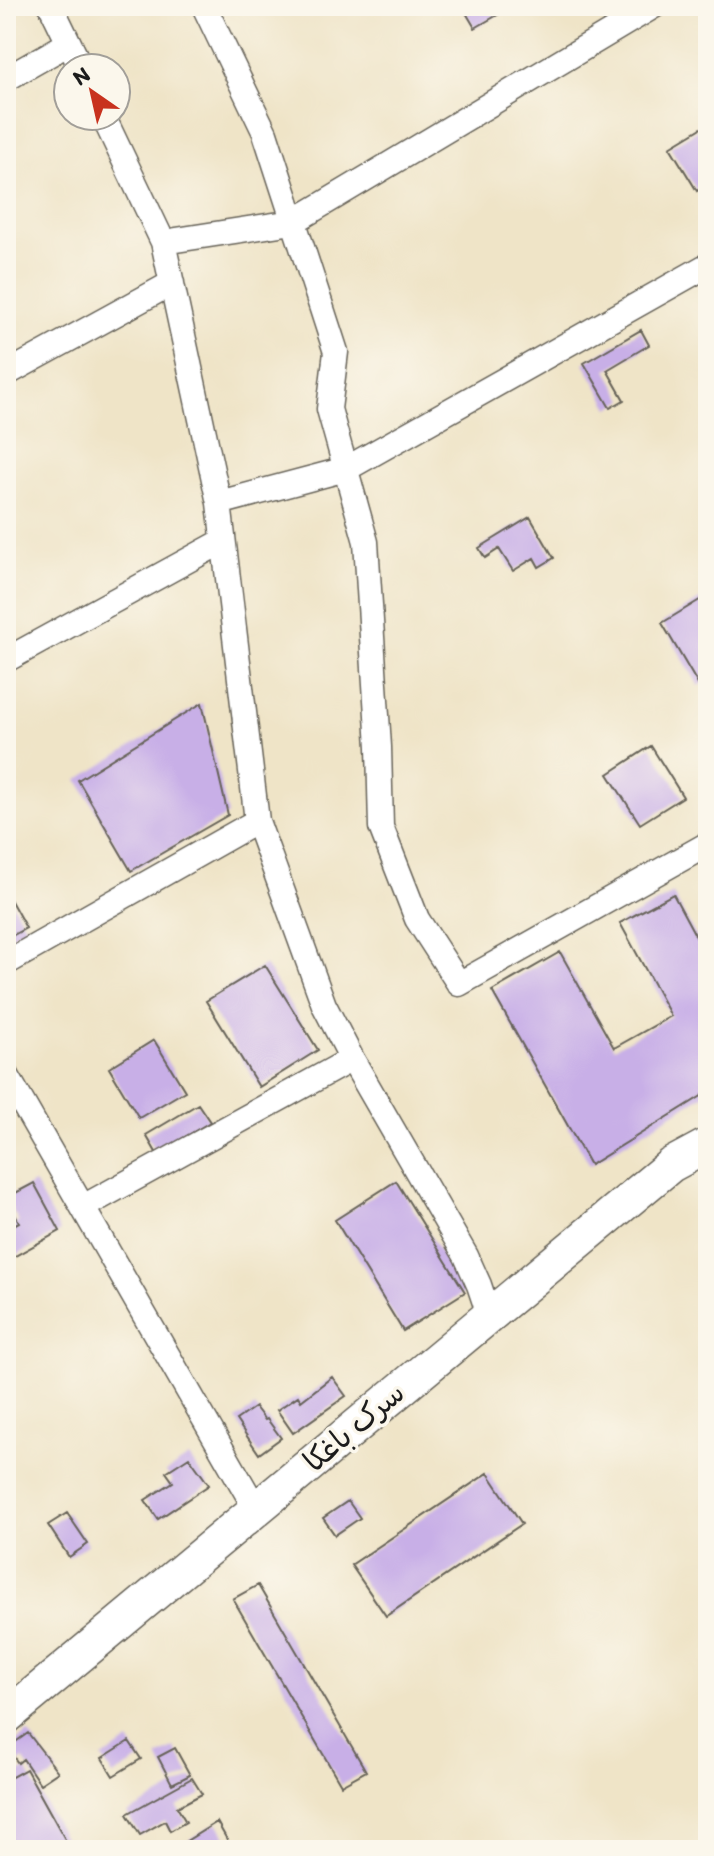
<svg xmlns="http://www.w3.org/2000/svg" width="714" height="1856" viewBox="0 0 714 1856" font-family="Itim,'Playpen Sans Arabic',sans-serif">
	<rect width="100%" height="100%" fill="#fbf7ec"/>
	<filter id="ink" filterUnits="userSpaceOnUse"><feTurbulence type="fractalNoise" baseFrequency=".0125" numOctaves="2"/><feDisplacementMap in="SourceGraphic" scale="16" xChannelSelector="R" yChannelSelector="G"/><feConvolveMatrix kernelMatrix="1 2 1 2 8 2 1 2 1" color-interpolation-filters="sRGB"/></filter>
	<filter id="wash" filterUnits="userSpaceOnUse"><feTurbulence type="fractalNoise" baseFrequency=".006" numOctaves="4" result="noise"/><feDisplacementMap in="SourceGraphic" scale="32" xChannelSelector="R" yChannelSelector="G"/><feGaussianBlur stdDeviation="1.8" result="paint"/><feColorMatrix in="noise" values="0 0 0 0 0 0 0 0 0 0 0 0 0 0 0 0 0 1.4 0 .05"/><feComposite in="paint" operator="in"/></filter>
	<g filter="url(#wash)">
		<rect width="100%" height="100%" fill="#efe4c7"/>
		<g id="blocks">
			<path fill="#c8afe7" d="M462 6H513L475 28Z
				M708 124V184L697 191 670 147Z
				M641 330 649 345 607 370 624 400 610 408 584 363Z
				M530 517 554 558 539 567 534 558 513 571 499 549 485 558 479 548Z
				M708 595V680L699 686 662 623Z
				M202 703 228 815 131 871 78 780Z
				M651 746 683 797 640 824 608 774Z
				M6 892 26 928 6 939Z
				M673 894 708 959V1092L590 1165 492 991 560 952 614 1048 671 1016 620 923Z
				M265 965 318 1050 259 1087 206 1001Z
				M154 1040 185 1091 139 1118 109 1068Z
				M198 1104 210 1122 157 1154 146 1135Z
				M396 1181 465 1292 403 1331 335 1220Z
				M34 1183 60 1231 6 1261V1229L19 1222 6 1198Z
				M332 1377 346 1396 293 1433 277 1410 298 1396 301 1401Z
				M255 1407 265 1420 267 1419 281 1438 259 1454 236 1420Z
				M189 1457 209 1485 158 1519 145 1500 173 1482 166 1472Z
				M488 1473 522 1524 386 1616 351 1565Z
				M348 1501 360 1518 335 1535 323 1518Z
				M67 1513 88 1544 69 1557 48 1525Z
				M258 1585 366 1771 341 1785 233 1599Z
				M28 1733 58 1772 40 1784 23 1759 18 1763 7 1748Z
				M129 1741 141 1759 113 1776 102 1758Z
				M175 1748 190 1775 172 1784 158 1757Z
				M26 1769 71 1850H11L6 1842V1780Z
				M192 1778 202 1794 177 1807 186 1822 170 1831 165 1821 140 1835 127 1814Z
				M217 1822 233 1850H172Z"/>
		</g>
	</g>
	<g filter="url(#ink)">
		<use href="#blocks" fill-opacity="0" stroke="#666258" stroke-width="2"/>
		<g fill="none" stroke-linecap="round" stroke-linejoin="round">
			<defs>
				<path id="street" d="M51 6 81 68
					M204 6 265 133 336 352 329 409 366 542 379 747 381 827 417 919 459 984 708 844
					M6 79 69 43
					M103 116 163 242 219 503 257 821 324 1005 352 1059 466 1256 479 1285 489 1315
					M163 242 293 222 654 6
					M6 374 172 283
					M219 503 346 469 708 265
					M6 660 223 541
					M6 963 257 821
					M6 1074 256 1509
					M83 1207 352 1059"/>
				<path id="secondary" d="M6 1717 671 1165 708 1145"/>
			</defs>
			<use href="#street" stroke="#666258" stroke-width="27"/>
			<use href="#secondary" stroke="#666258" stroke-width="37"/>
			<use href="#street" stroke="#fff" stroke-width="24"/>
			<use href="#secondary" stroke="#fff" stroke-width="34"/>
		</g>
	</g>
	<g text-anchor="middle" stroke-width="7" stroke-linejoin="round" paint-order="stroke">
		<g font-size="30" fill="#1c1c1c" stroke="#fbf7ec">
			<text transform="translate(354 1427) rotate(-40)" y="10">سرک باغکا</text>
		</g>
	</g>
	<rect width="714" height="1856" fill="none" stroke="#fbf7ec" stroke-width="32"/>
	<g transform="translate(92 92) rotate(326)"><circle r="38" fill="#fbf7ec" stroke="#a29f99" stroke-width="2"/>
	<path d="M0-6L14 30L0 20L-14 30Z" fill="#c8321e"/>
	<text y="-12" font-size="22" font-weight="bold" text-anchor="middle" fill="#1c1c1c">N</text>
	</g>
</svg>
